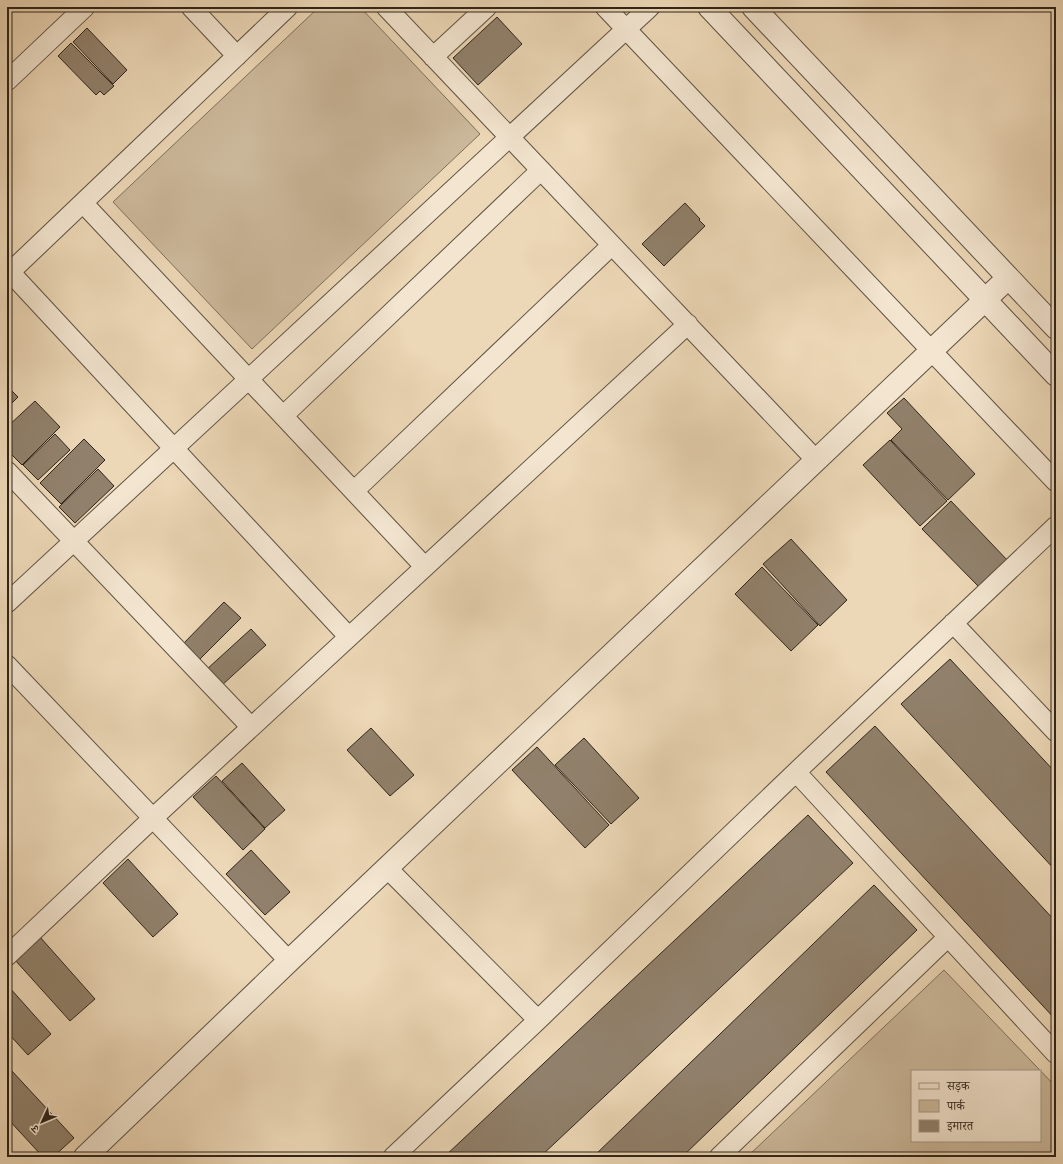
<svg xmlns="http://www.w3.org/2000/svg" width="1063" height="1164" viewBox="0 0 1063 1164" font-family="Cardo,'Noto Serif Devanagari',serif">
	<rect width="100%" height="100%" fill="#ecd7b6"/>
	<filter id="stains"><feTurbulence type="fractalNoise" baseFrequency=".005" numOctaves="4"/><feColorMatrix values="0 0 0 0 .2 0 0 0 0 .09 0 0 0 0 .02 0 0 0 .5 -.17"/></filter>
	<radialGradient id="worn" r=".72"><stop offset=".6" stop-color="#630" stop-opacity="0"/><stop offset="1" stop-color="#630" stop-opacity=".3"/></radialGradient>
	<path fill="#ccb99c" stroke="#7e6e5c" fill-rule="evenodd" d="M319 7H360L480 134 252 349 113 202Z
		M944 970 1056 1087V1157H747ZM912 1071H1040V1141H912Z"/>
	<path fill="#91816c" stroke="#2f241b" d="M497 17 522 44 478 85 453 58Z
		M87 28 127 70 113 84 73 42Z
		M71 43 114 86 104 95 100 91 96 95 58 56Z
		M685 203 700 219 699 220 705 226 664 266 642 244Z
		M7 386 18 397 7 408Z
		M904 398 975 474 948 500 891 440 902 429 887 413Z
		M35 401 60 427 22 465 7 450V427Z
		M55 434 70 450 38 480 23 465Z
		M84 439 105 460 61 504 40 483Z
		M890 440 947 501 920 526 863 465Z
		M98 469 114 486 75 523 59 507Z
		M951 501 1009 562 981 589 922 529Z
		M791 539 847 600 820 626 763 564Z
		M762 567 818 625 791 651 735 594Z
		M224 602 241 618 198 661 182 645Z
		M251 629 266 645 221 686 206 670Z
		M950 659 1056 773V871L901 704Z
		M875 726 1056 922V1020L826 772Z
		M371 728 414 775 390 796 347 750Z
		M584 738 639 798 611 824 555 765Z
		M537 747 609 825 585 848 512 770Z
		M242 763 285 810 265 828 222 781Z
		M216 776 265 829 243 850 193 797Z
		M808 815 853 863 540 1157H444Z
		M251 850 290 892 265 915 226 874Z
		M128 859 178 914 153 937 103 883Z
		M874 885 917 930 682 1157H593Z
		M40 937 95 999 70 1021 15 960Z
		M9 987 51 1034 28 1055 7 1032V988Z
		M11 1070 74 1138 53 1157H43L7 1118V1074Z"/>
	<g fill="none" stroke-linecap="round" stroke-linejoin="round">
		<defs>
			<path id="minor" d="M191 7 237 56
				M386 7 816 460
				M605 7 1056 482
				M433 57 487 7
				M7 81 85 7
				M83 203 425 567
				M10 272 349 637
				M7 275 288 7
				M283 416 541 170
				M7 471 251 727
				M354 491 612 245
				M7 603 650 7
				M953 623 1056 732
				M7 665 289 961
				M796 772 1056 1054
				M387 868 538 1020
				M7 956 153 818 688 324
				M393 1157 538 1020 796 772 1056 526
				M719 1157 948 937"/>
			<path id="tertiary" d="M709 7 1056 375
				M753 7 1056 328
				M85 1157 289 961 1008 278"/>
		</defs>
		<use href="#minor" stroke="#5e5142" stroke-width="21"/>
		<use href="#tertiary" stroke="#5e5142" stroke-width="24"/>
		<use href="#minor" stroke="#f3e5d0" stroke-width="19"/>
		<use href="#tertiary" stroke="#f3e5d0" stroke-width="22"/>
	</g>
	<rect width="1063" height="1164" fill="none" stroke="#ecd7b6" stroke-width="24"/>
	<rect x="8" y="8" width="1047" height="1148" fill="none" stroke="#2f241b" stroke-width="2"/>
	<rect x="12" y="12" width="1039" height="1140" fill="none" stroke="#2f241b"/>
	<rect x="911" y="1070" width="130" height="72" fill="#f3e5d0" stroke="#a59888"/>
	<rect x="919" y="1083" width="20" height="6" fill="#f3e5d0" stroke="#a59888"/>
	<text x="947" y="1090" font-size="12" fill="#2f241b">सड़क</text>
	<rect x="919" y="1100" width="20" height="12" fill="#ccb99c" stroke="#a59888"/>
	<text x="947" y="1110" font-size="12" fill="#2f241b">पार्क</text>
	<rect x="919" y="1120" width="20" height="12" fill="#91816c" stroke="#a59888"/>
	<text x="947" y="1130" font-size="12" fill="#2f241b">इमारत</text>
	<g transform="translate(42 1122) rotate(226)" stroke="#f3e5d0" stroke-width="3" paint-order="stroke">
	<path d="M0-3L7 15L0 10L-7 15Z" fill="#2f241b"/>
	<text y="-6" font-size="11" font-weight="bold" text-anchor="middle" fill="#2f241b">उ</text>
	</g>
	<rect width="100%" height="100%" filter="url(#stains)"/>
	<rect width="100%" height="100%" fill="url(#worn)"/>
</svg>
